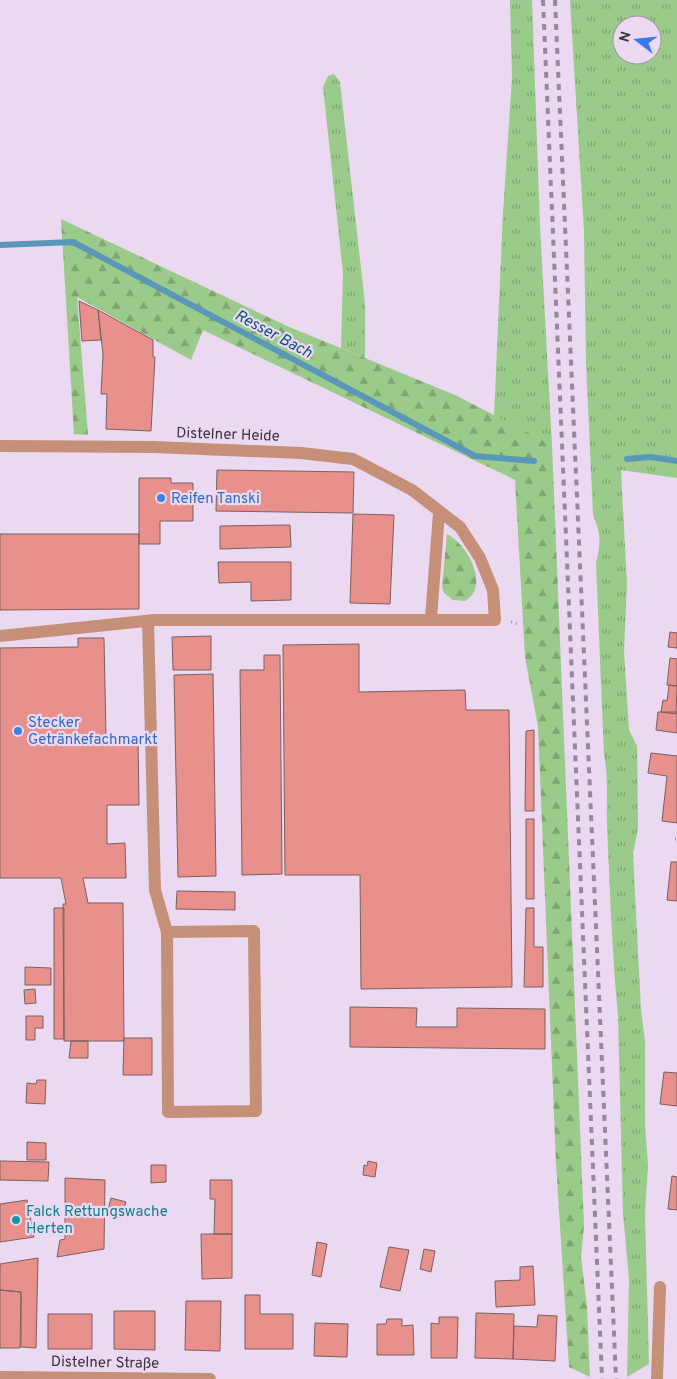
<svg xmlns="http://www.w3.org/2000/svg" width="677" height="1379" viewBox="0 0 677 1379" font-family="Overpass,sans-serif">
	<defs>
		<pattern id="grass-tufts" width="24" height="20" patternUnits="userSpaceOnUse" patternTransform="scale(1.25)"><rect width="24" height="20" fill="#9bcb8a"/><path d="M3 7l-1-3M5 7V3M7 7l1-3M15 17l-1-3M17 17v-4M19 17l1-3" fill="none" stroke="#7fa572"/></pattern>
		<pattern id="forest-firs" width="22" height="20" patternUnits="userSpaceOnUse" patternTransform="scale(1.25)"><rect width="22" height="20" fill="#9bcb8a"/><path d="M5 1l3.5 6h-7zM16 11l3.5 6h-7z" fill="#7fa572"/></pattern>
	</defs>
	<rect width="100%" height="100%" fill="#ebd8f1"/>
	<path fill="url(#grass-tufts)" fill-rule="evenodd" d="M510 0H532L540 226 552 445 494 416 503 213 512 77Z
		M570 0H677V478L621 470 627 584 624 651 629 730 637 746 638 828 633 854 641 1010 645 1041V1124L648 1165 645 1215 649 1364 627 1377 629 1279 623 1214 618 1016C612 953 610 890 607 827 606 803 609 779 604 755L596 563C601 544 601 533 593 515L586 363 584 232ZM622 25H652V55H622Z
		M334 74 340 82 365 304V358L341 348 343 273 323 87 328 76Z"/>
	<path fill="url(#forest-firs)" d="M61 219 287 326 455 395 552 445 584 1226 581 1257 587 1307 590 1377 569 1367 556 1163 538 727 525 657 515 480 203 330 191 360 77 297 88 435 74 434Z
		M447 534C467 544 491 586 465 601L453 600 444 593 442 587Z"/>
	<g fill="none" stroke-linecap="round" stroke-linejoin="round">
		<path stroke="#5a97b8" stroke-width="6" d="M0 245 73 242 475 456 534 461
			M627 459 651 457 677 461"/>
	</g>
	<path fill="#e7908c" stroke="#7d605e" d="M79 301 98 310 101 340 82 341Z
		M98 310 153 340V357H155L151 431 106 429 107 394H101L103 354Z
		M217 470 354 472 353 513 216 511Z
		M139 478H171V483H193V521H160V544H139Z
		M353 514 394 515 390 604 350 603Z
		M290 525 291 547 220 549V526Z
		M0 534H139V609L0 610Z
		M218 562H291V600L251 601V582L219 583Z
		M670 632 677 633V648L668 647Z
		M211 636V670H173L172 637Z
		M78 638H104L106 737 138 736 139 805H107V844L125 843 126 878H83L88 903H123L124 1041H64L63 904H66L61 878H0V648L78 647Z
		M359 644V692L465 690 466 710H509L512 987 361 989 360 875H285L283 645Z
		M264 655H280L282 874 242 875 240 670H264Z
		M670 658 677 659V686L667 685Z
		M213 674 216 876 178 877 174 675Z
		M669 685 677 686 676 714 661 712 663 700 667 701Z
		M658 712H677V733L656 730Z
		M534 730V811H525L526 731Z
		M651 753 677 756V823L662 821 667 776 648 773Z
		M526 819H534V899H526Z
		M671 862H677V901L667 900Z
		M177 891 235 892V910L176 909Z
		M54 908H64V1039H54Z
		M526 908H534V947H543V987H524Z
		M25 967 51 968V985H25Z
		M35 989 36 1003 25 1004 24 990Z
		M350 1007 417 1008 416 1027H457V1008L545 1009V1049L350 1047Z
		M26 1016H43V1028H35V1040H26Z
		M124 1038H152V1075H123Z
		M71 1041H88V1058H69Z
		M664 1072 677 1073V1106L660 1104Z
		M37 1080H46L45 1104 26 1103 27 1083 36 1084Z
		M27 1142 46 1143V1160H27Z
		M0 1161 49 1162 48 1181 0 1180Z
		M368 1161 377 1163 375 1177 363 1175 364 1165 367 1166Z
		M151 1165H166V1182L151 1183Z
		M672 1176 677 1177V1210L668 1209Z
		M65 1178 105 1180 104 1249 57 1257 60 1240 65 1239Z
		M210 1180H232V1234H214L215 1199H210Z
		M111 1198 126 1202 121 1218 107 1214Z
		M27 1200 34 1237 0 1242V1204Z
		M201 1234H232V1278L202 1279Z
		M317 1242 327 1244 321 1277 312 1275Z
		M389 1247 409 1250 400 1291 380 1287Z
		M424 1249 435 1251 431 1272 420 1269Z
		M38 1258 36 1348 21 1347V1292L0 1290V1264Z
		M533 1266 535 1305 496 1307 495 1281 520 1280V1267Z
		M0 1290 21 1292 20 1348H0Z
		M245 1295H260V1314H293V1349H245Z
		M186 1301H221L220 1351 185 1350Z
		M114 1311H155V1350L114 1349Z
		M476 1313 514 1314 513 1359 475 1358Z
		M48 1314H92V1349H48Z
		M538 1315 557 1316 555 1361 513 1359 514 1326 537 1327Z
		M439 1317H458L457 1358H431V1323L439 1324Z
		M387 1319H402V1326L413 1325 414 1355H377V1324H386Z
		M315 1323 348 1324 347 1357 314 1356Z"/>
	<g fill="none" stroke-linecap="round" stroke-linejoin="round">
		<path stroke="#a092a5" stroke-width="3" stroke-dasharray="1 4" stroke-linecap="butt" d="M511 622 519 624
			M675 839H677"/>
		<path stroke="#c69078" stroke-width="12" d="M0 446 154 447 301 453 353 459 412 490 460 527 480 558 493 590 495 620H155L0 636
			M431 618 439 513
			M148 622 155 890 167 932 168 1112 256 1111 254 931 167 932
			M0 1377 210 1379
			M657 1379 660 1287"/>
		<path stroke="#97899b" stroke-width="4" stroke-dasharray="6 6" stroke-linecap="butt" d="M543 0 602 1379
			M555 0 616 1379"/>
	</g>
	<g fill="#3f7fe0" stroke="#ebd8f1" stroke-width="2">
		<circle cx="161" cy="498" r="5"/>
		<circle cx="18" cy="731" r="5"/>
	</g>
	<circle fill="#0f9aa8" stroke="#ebd8f1" stroke-width="2" cx="16" cy="1220" r="5"/>
	<g text-anchor="middle" stroke-width="4.5" stroke-linejoin="round" paint-order="stroke">
		<g font-size="15" fill="#3a333d" stroke="#ebd8f1">
			<text transform="translate(228 434) rotate(2)" y="5">Distelner Heide</text>
			<text transform="translate(105 1362) rotate(1)" y="5">Distelner Straße</text>
		</g>
		<g font-size="15" fill="#366cbe" stroke="#ebd8f1" text-anchor="start">
			<text x="171" y="503">Reifen Tanski</text>
			<text x="28" y="727">Stecker<tspan x="28" dy="17">Getränkefachmarkt</tspan></text>
		</g>
		<g font-size="15" fill="#0d838f" stroke="#ebd8f1" text-anchor="start">
			<text x="26" y="1216">Falck Rettungswache<tspan x="26" dy="17">Herten</tspan></text>
		</g>
		<g font-size="16" font-style="italic" fill="#0b5774" stroke="#ebd8f1">
			<text transform="translate(274 333) rotate(28)" y="6">Resser Bach</text>
		</g>
	</g>
	<g transform="translate(637 40) rotate(286)"><circle r="24" fill="#ebd8f1" stroke="#a496a9"/>
	<path d="M0-4L9 19L0 12L-9 19Z" fill="#387ae8"/>
	<text y="-8" font-size="14" font-weight="bold" text-anchor="middle" fill="#3a333d">N</text>
	</g>
</svg>
